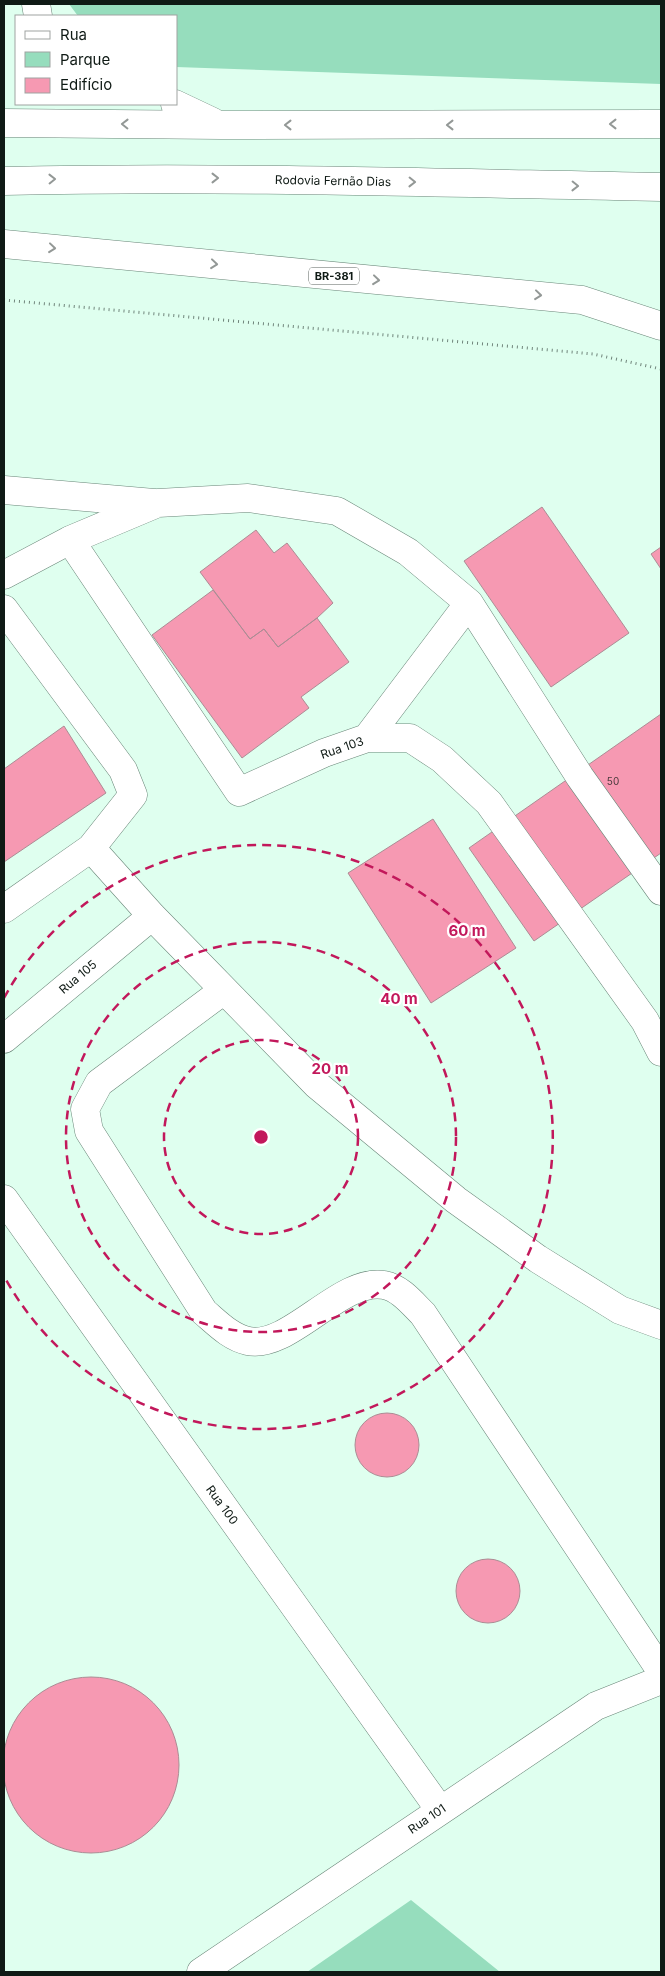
<svg xmlns="http://www.w3.org/2000/svg" width="665" height="1976" viewBox="0 0 665 1976" font-family="Inter,sans-serif">
	<rect width="100%" height="100%" fill="#dfffef"/>
	<path fill="#96ddbd" d="M69 4H661V84L176 67V16H78Z
		M411 1900 500 1972H307Z"/>
	<path fill="#f699b2" stroke="#ac8c94" d="M542 507 629 633 551 687 464 561Z
		M256 530 274 553 287 543 333 603 317 618 278 647 264 629 250 639 200 572Z
		M661 547V569L651 554Z
		M213 590 250 639 264 629 278 647 317 618 349 662 301 697 309 708 242 758 152 635Z
		M661 714V853L534 941 469 848Z
		M64 726 106 793 4 862V769Z
		M433 819 516 948 431 1003 348 873Z
		M355 1445a32 32 0 1 1 64 0a32 32 0 1 1-64 0Z
		M456 1591a32 32 0 1 1 64 0a32 32 0 1 1-64 0Z
		M3 1765a88 88 0 1 1 176 0a88 88 0 1 1-176 0Z"/>
	<g fill="none" stroke-linecap="round" stroke-linejoin="round">
		<defs>
			<path id="minor" d="M4 490 154 503
				M70 540 239 792 324 753 367 738H410L442 759 489 803 645 1021 661 1052
				M4 575 70 540 158 503 248 498 337 511 408 552 469 603 580 777 661 891
				M4 609 123 770 133 795 91 848 4 909
				M367 738 469 603
				M91 848 152 916 317 1085 456 1200 538 1259 620 1310 661 1325
				M224 990 99 1083 85 1109 89 1131 204 1312C217 1323 230 1337 248 1341 289 1350 341 1277 384 1285 400 1288 412 1303 423 1314L661 1671
				M4 1039 152 916
				M4 1199 440 1810
				M201 1972 596 1706 661 1680"/>
			<path id="highway" d="M36 4 38 16
				M175 104 213 122
				M4 123 221 125 661 124
				M4 181C223 176 442 183 661 187
				M4 244 582 300 661 326"/>
		</defs>
		<use href="#minor" stroke="#698678" stroke-width="29"/>
		<use href="#highway" stroke="#698678" stroke-width="29"/>
		<path stroke="#70857b" stroke-width="3" stroke-dasharray="1 4" stroke-linecap="butt" d="M4 300 593 354 661 369"/>
		<use href="#minor" stroke="#fff" stroke-width="28"/>
		<use href="#highway" stroke="#fff" stroke-width="28"/>
	</g>
	<defs><path id="oneway-chevron" d="M-2-3.5L2.5 0L-2 3.5" fill="none" stroke-width="1.6" stroke-linecap="round" stroke-linejoin="round" transform="scale(1.25)"/></defs>
	<g stroke="#939896">
		<use href="#oneway-chevron" transform="translate(125 124) rotate(-179)"/>
		<use href="#oneway-chevron" transform="translate(613 124) rotate(180)"/>
		<use href="#oneway-chevron" transform="translate(288 125) rotate(180)"/>
		<use href="#oneway-chevron" transform="translate(450 125) rotate(180)"/>
		<use href="#oneway-chevron" transform="translate(215 178)"/>
		<use href="#oneway-chevron" transform="translate(52 179) rotate(-1)"/>
		<use href="#oneway-chevron" transform="translate(412 182) rotate(1)"/>
		<use href="#oneway-chevron" transform="translate(575 186) rotate(1)"/>
		<use href="#oneway-chevron" transform="translate(52 248) rotate(6)"/>
		<use href="#oneway-chevron" transform="translate(214 264) rotate(6)"/>
		<use href="#oneway-chevron" transform="translate(376 280) rotate(6)"/>
		<use href="#oneway-chevron" transform="translate(538 295) rotate(6)"/>
	</g>
	<g fill="none" stroke="#c2185b" stroke-width="2.5" stroke-dasharray="9 6">
		<circle cx="261" cy="1137" r="97"/>
		<circle cx="261" cy="1137" r="195"/>
		<path d="M4 998A292 292 0 1 1 4 1276"/>
	</g>
	<g text-anchor="middle" stroke-width="4.5" stroke-linejoin="round" paint-order="stroke">
		<g font-size="10" fill="#493a3c">
			<text x="613" y="785">50</text>
		</g>
		<rect fill="#fff" stroke="#575f5b" stroke-width="1" x="309" y="267.5" width="50" height="17" rx="4"/>
		<g font-size="11" font-weight="bold" fill="#0f1a15">
			<text x="334" y="280">BR-381</text>
		</g>
		<g font-size="12" fill="#0f1a15" stroke="#fff">
			<text transform="translate(333 181) rotate(1)" y="4">Rodovia Fernão Dias</text>
			<text transform="translate(342 748) rotate(-19)" y="4">Rua 103</text>
			<text transform="translate(78 977) rotate(-40)" y="4">Rua 105</text>
			<text transform="translate(222 1505) rotate(54)" y="4">Rua 100</text>
			<text transform="translate(427 1819) rotate(-34)" y="4">Rua 101</text>
		</g>
	</g>
	<circle cx="261" cy="1137" r="8" fill="#c2185b" stroke="#fff" stroke-width="2.5"/>
	<g font-size="15" text-anchor="middle" font-weight="bold" fill="#c2185b" stroke="#fff" stroke-width="4.5" stroke-linejoin="round" paint-order="stroke">
		<text x="467" y="936">60 m</text>
		<text x="399" y="1004">40 m</text>
		<text x="330" y="1074">20 m</text>
	</g>
	<rect width="665" height="1976" fill="none" stroke="#0f1a15" stroke-width="10"/>
	<rect x="15" y="15" width="162" height="90" fill="#ffffff" stroke="#9fa3a1"/>
	<rect x="25" y="31" width="25" height="8" fill="#ffffff" stroke="#9fa3a1"/>
	<text x="60" y="40" font-size="15" fill="#0f1a15">Rua</text>
	<rect x="25" y="52" width="25" height="15" fill="#96ddbd" stroke="#9fa3a1"/>
	<text x="60" y="65" font-size="15" fill="#0f1a15">Parque</text>
	<rect x="25" y="78" width="25" height="15" fill="#f699b2" stroke="#9fa3a1"/>
	<text x="60" y="90" font-size="15" fill="#0f1a15">Edifício</text>
</svg>
